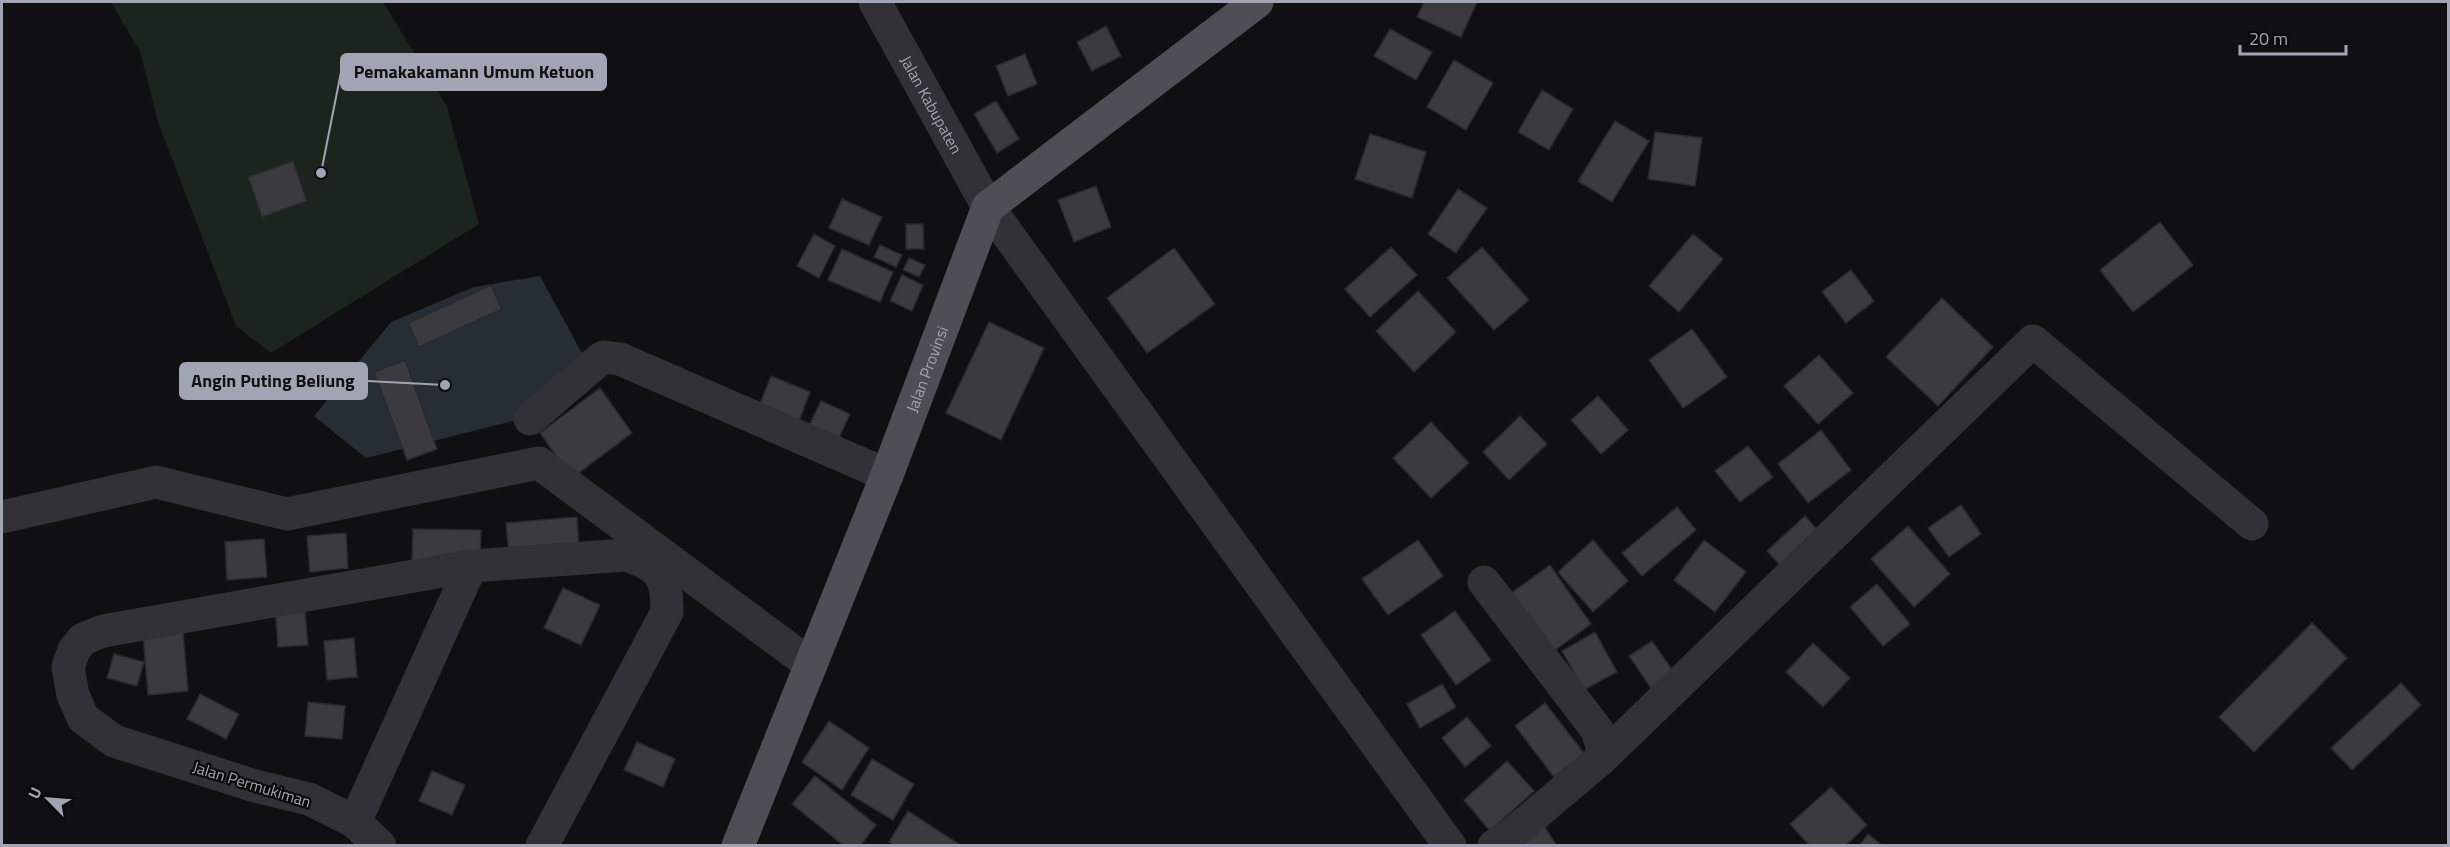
<svg xmlns="http://www.w3.org/2000/svg" width="2450" height="847" viewBox="0 0 2450 847" font-family="'Titillium Web',sans-serif">
	<rect width="100%" height="100%" fill="#101012"/>
	<path fill="#1c241e" d="M111 2H383L447 107 479 224 271 353 236 326 158 122 140 52Z"/>
	<path fill="#262d35" d="M540 276 583 355 517 420 366 458 314 416 391 322 474 287Z"/>
	<path fill="#3a3a3f" stroke="#2a2a2e" stroke-width="1.5" d="M1424 2H1477L1461 37 1417 17Z
		M1106 26 1121 56 1092 71 1077 42Z
		M1390 29 1432 52 1416 80 1374 56Z
		M1025 54 1037 84 1008 96 996 66Z
		M1454 60 1493 83 1466 130 1427 107Z
		M1542 90 1573 109 1549 150 1518 132Z
		M996 101 1019 139 997 153 974 114Z
		M1615 121 1649 141 1612 202 1578 181Z
		M1655 132 1702 138 1695 186 1648 179Z
		M1370 134 1426 152 1412 198 1355 179Z
		M293 161 307 201 262 217 248 177Z
		M1096 186 1111 227 1074 242 1058 200Z
		M1458 189 1487 208 1456 253 1428 234Z
		M842 199 882 217 869 245 829 228Z
		M2160 222 2193 265 2133 312 2100 270Z
		M906 224H923L924 249H906Z
		M814 234 835 246 819 278 797 266Z
		M1693 234 1723 259 1679 312 1649 286Z
		M880 245 902 255 896 267 874 257Z
		M1391 247 1417 275 1370 317 1345 289Z
		M1482 247 1529 300 1494 330 1447 278Z
		M1174 248 1215 304 1147 353 1107 298Z
		M842 249 893 272 880 302 828 280Z
		M909 258 925 265 919 277 903 270Z
		M1851 270 1874 301 1846 323 1822 292Z
		M902 275 923 285 912 311 890 301Z
		M491 285 502 309 419 347 408 323Z
		M1418 291 1456 332 1414 372 1376 331Z
		M1942 298 1993 347 1938 406 1886 357Z
		M989 322 1044 348 1001 440 946 413Z
		M1692 329 1727 377 1683 408 1649 360Z
		M1819 355 1853 393 1818 424 1784 386Z
		M405 360 437 449 407 460 374 372Z
		M771 376 810 392 796 429 756 414Z
		M600 388 632 433 572 478 540 433Z
		M1598 396 1628 430 1601 454 1571 420Z
		M821 401 850 414 838 440 809 426Z
		M1520 416 1547 444 1509 480 1483 452Z
		M1431 422 1469 463 1431 498 1393 458Z
		M1821 430 1851 470 1808 503 1778 464Z
		M1748 446 1773 477 1740 502 1715 471Z
		M1961 505 1981 534 1949 557 1928 528Z
		M1677 507 1696 530 1642 576 1622 553Z
		M1805 516 1829 543 1791 577 1767 551Z
		M577 517 579 550 509 556 506 523Z
		M1908 526 1950 574 1914 607 1871 559Z
		M413 529 481 530 480 563 412 561Z
		M346 533 348 568 310 572 307 536Z
		M264 539 267 577 227 580 225 542Z
		M1418 540 1443 576 1388 615 1362 579Z
		M1593 540 1628 581 1593 612 1558 572Z
		M1704 540 1746 572 1715 612 1674 580Z
		M1550 565 1591 624 1551 653 1510 594Z
		M1877 584 1910 624 1883 646 1850 607Z
		M563 588 600 605 581 645 544 628Z
		M304 602 308 645 278 647 275 605Z
		M1455 611 1491 660 1456 685 1421 635Z
		M2312 623 2347 658 2254 752 2219 717Z
		M183 631 188 691 148 695 143 635Z
		M1595 632 1617 672 1584 690 1562 651Z
		M354 638 357 677 327 680 324 641Z
		M1652 641 1687 691 1664 707 1629 656Z
		M1813 643 1850 678 1823 707 1786 672Z
		M114 654 144 662 137 686 107 678Z
		M2401 683 2421 705 2352 770 2331 748Z
		M1442 684 1456 707 1420 728 1407 704Z
		M200 694 239 714 226 739 187 719Z
		M308 702 345 706 342 739 305 736Z
		M1545 703 1584 753 1554 777 1515 726Z
		M1467 717 1491 746 1465 767 1442 738Z
		M829 721 869 748 842 790 802 762Z
		M637 742 675 759 663 787 624 770Z
		M872 759 914 784 893 820 851 795Z
		M1507 761 1534 791 1490 831 1464 800Z
		M432 771 465 785 452 815 419 801Z
		M815 776 876 825 860 846H844L792 804Z
		M1831 787 1867 825 1845 846H1810L1790 824Z
		M908 811 962 846H895L889 842Z
		M1544 826 1557 846H1516Z
		M1868 834 1883 846H1859Z"/>
	<g fill="none" stroke-linecap="round" stroke-linejoin="round">
		<g stroke="#313137" stroke-width="33">
			<path id="s1" d="M875 2 988 207 1450 846"/>
			<path d="M530 419 599 360 604 357 620 359 887 475"/>
			<path d="M2 517 156 482 287 514 539 463 811 665"/>
			<path d="M1484 582 1597 730 1602 746 1601 759 1512 834 1494 846"/>
			<path d="M1601 759 2033 341 2252 524"/>
			<path d="M355 822 471 566"/>
			<path d="M380 846 355 822 309 799 255 786 114 741 83 718 73 695 68 667 74 650 83 639 103 631 471 566 626 555C660 567 667 575 667 612L542 846"/>
		</g>
		<path stroke="#4d4e56" stroke-width="33" id="s2" d="M738 846 887 475 988 207 1257 2"/>
	</g>
	<g text-anchor="middle" stroke-width="4.5" stroke-linejoin="round" paint-order="stroke">
		<g font-size="16" fill="#a1a4b3" stroke="#0b0b0c">
			<text dy="6" stroke="none"><textPath href="#s1" startOffset="117">Jalan Kabupaten</textPath></text>
			<text dy="6" stroke="none"><textPath href="#s2" startOffset="513">Jalan Provinsi</textPath></text>
			<text transform="translate(252 784) rotate(17)" y="6">Jalan Permukiman</text>
		</g>
	</g>
	<path fill="none" stroke="#a1a4b3" stroke-width="2" d="M321 173L341 72M445 385L367 381"/>
	<g fill="#a1a4b3" stroke="#0b0b0c" stroke-width="2">
		<circle cx="321" cy="173" r="6"/>
		<circle cx="445" cy="385" r="6"/>
	</g>
	<g fill="#a1a4b3" stroke="#a1a4b3" stroke-width="2">
		<rect x="341" y="54" width="265" height="36" rx="6"/>
		<rect x="180" y="363" width="187" height="36" rx="6"/>
	</g>
	<g font-size="18" text-anchor="middle" font-weight="bold" fill="#111">
		<text x="474" y="78">Pemakakamann Umum Ketuon</text>
		<text x="273" y="387">Angin Puting Beliung</text>
	</g>
	<rect width="2450" height="847" fill="none" stroke="#a1a4b3" stroke-width="6"/>
	<g transform="translate(48 799) rotate(295)" stroke="#0b0b0c" stroke-width="4.5" paint-order="stroke">
	<path d="M0-4.5L10 22L0 15L-10 22Z" fill="#a1a4b3"/>
	<text y="-9" font-size="16" font-weight="bold" text-anchor="middle" fill="#a1a4b3">U</text>
	</g>
	<path d="M2240 45v9h106v-9" fill="none" stroke="#a1a4b3" stroke-width="3"/>
	<text x="2249" y="45" font-size="18" fill="#a1a4b3" stroke="#0b0b0c" stroke-width="4.5" paint-order="stroke">20 m</text>
</svg>
